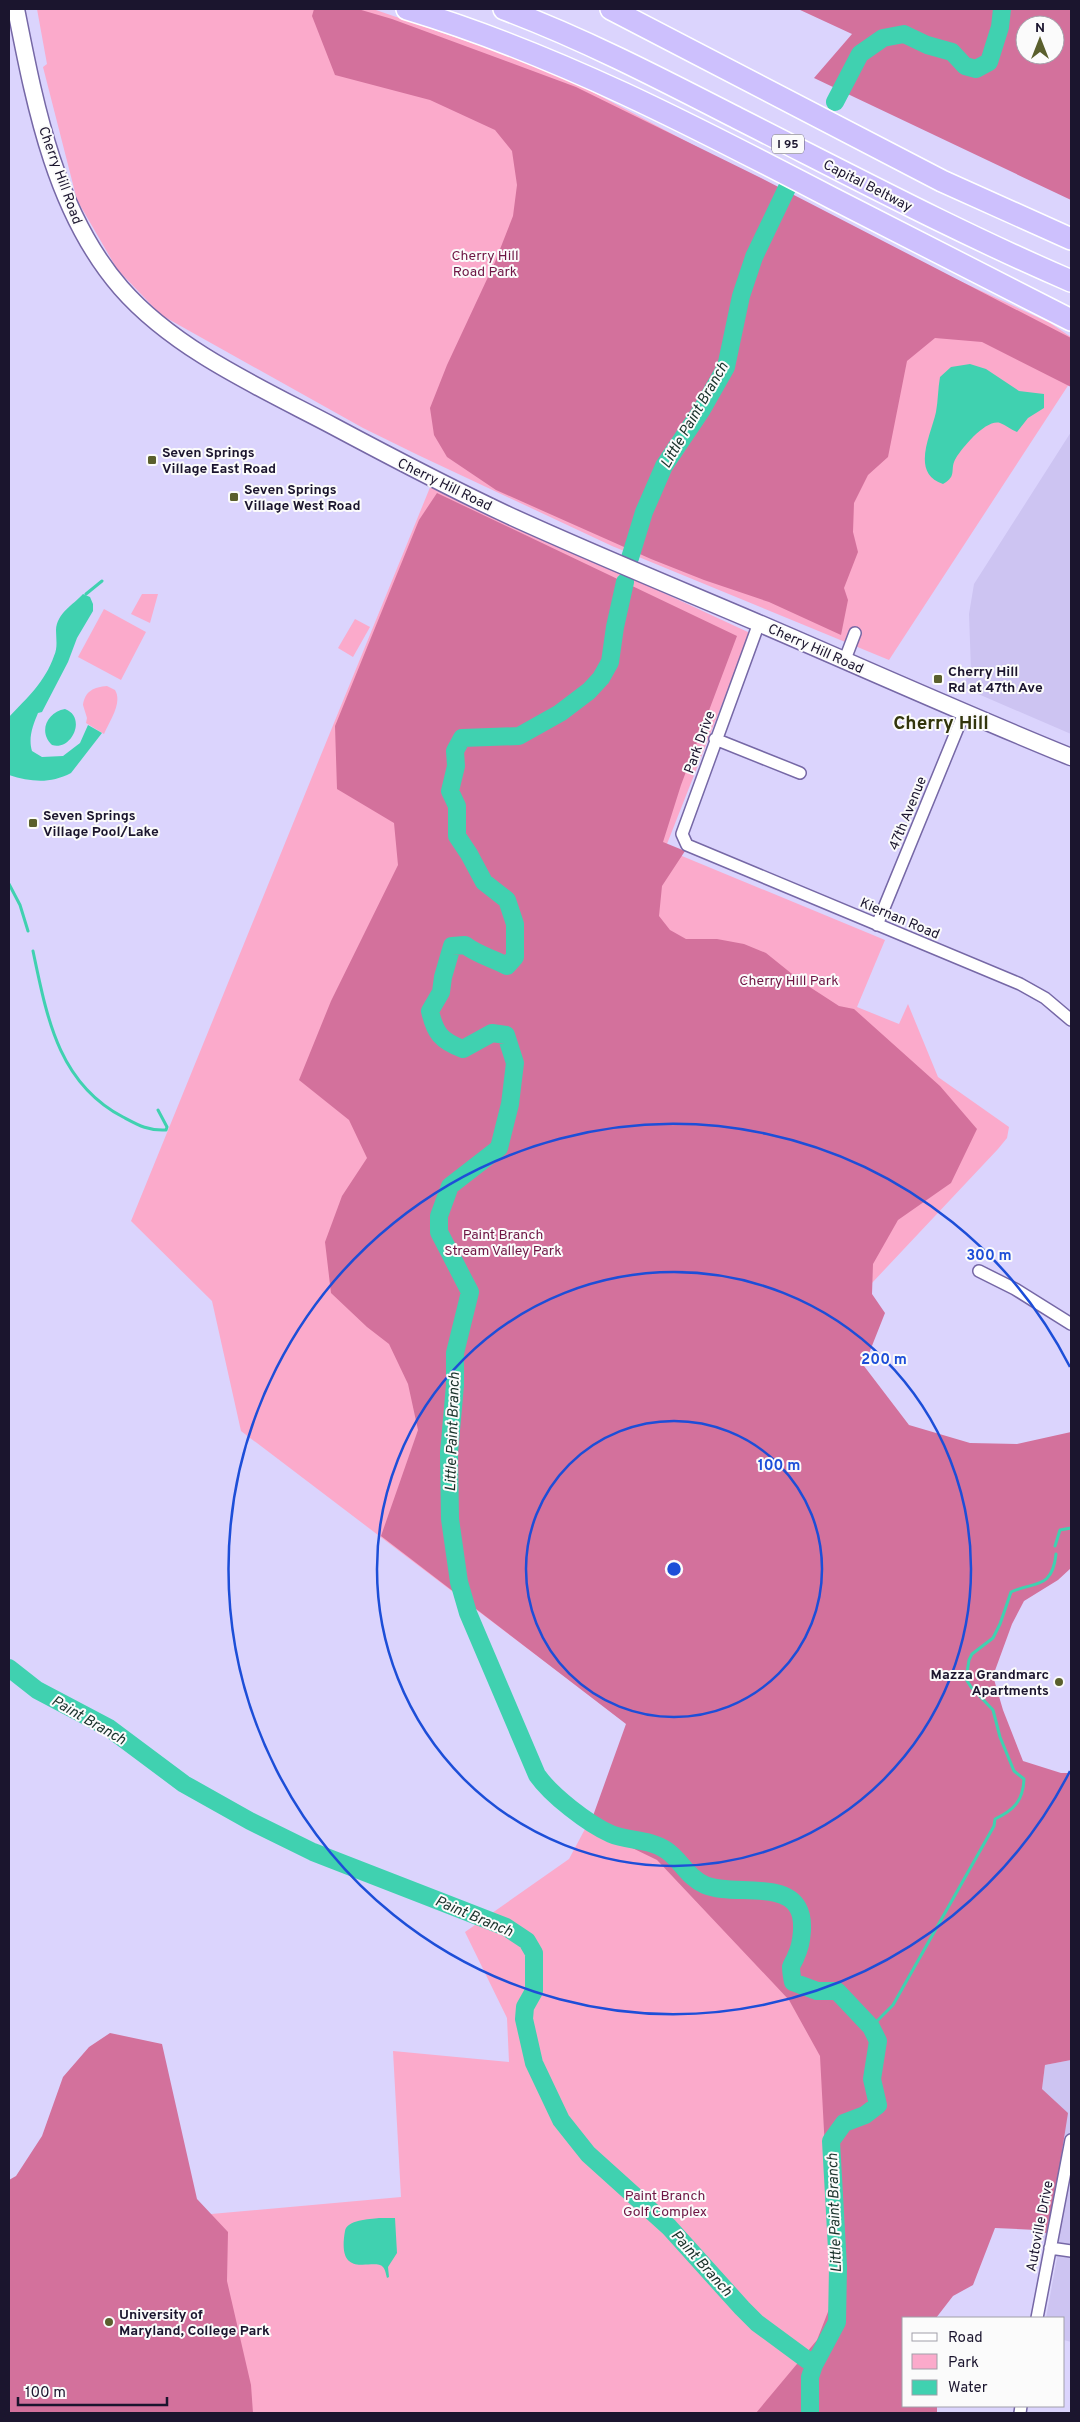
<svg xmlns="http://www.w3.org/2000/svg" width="1080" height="2422" viewBox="0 0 1080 2422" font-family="Overpass,sans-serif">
	<rect width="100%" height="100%" fill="#dbd4fd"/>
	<path fill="#cdc4f2" d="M1071 432V734L962 687 971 670 969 614 974 584Z
		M1071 2060V2342L1064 2340V2318H1046L1057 2258 1036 2230 1049 2234 1042 2089 1045 2065Z"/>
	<path fill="#fbaacb" d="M37 9H373L516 58 568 79 891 249 1050 323 1071 337V381L889 660 612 546 418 455 363 428 161 315 117 269 77 200 43 67 47 64Z
		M431 485 750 633 665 849 885 940 857 1007 899 1024 908 1004 938 1077 1009 1127 1007 1138 998 1149 729 1435 938 2307 936 2318H904V2406L919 2413H216L200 2215 401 2197 393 2051 509 2062 507 2018 465 1932 569 1859 585 1829 590 1831 627 1724 241 1431 212 1301 131 1221Z
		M142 594H158L150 623 131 614Z
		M104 609 146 632 121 680 78 657Z
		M355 619 370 627 353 657 338 648Z
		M107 686 115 690C123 703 109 722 104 734L86 723 87 718 83 705C85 691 94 687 107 686Z"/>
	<path fill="#d3719c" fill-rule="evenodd" d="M314 9H358L392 19 576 87 759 177 1071 338V387L982 342 935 338 907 361 888 457 868 475 854 503 853 532 858 552 844 588 848 600 841 635 769 602 704 580 651 559 496 490 447 457 434 435 430 408 447 365 495 262 513 216 517 185 512 151 495 130 430 100 335 75 312 16Z
		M798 9H1071V200L814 78 852 34ZM1025 25H1055V55H1025Z
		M437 493 737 636 681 785 663 842 685 851 662 886 659 916 670 930 686 939H717L744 944 766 953 802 982 839 1006 854 1009 940 1086 977 1129 951 1183 898 1220 873 1264 872 1294 885 1313 864 1366 909 1425 970 1443 1017 1444 1071 1432V1568L1058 1580 1024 1601 1012 1624 993 1676 1003 1710 1023 1761 1061 1773H1071V2060L1045 2065 1042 2089 1068 2113 1049 2234 1036 2230 995 2228 973 2285 953 2296 936 2318H904V2406H937V2413H756L817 2340 833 2299 820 2056 789 2000 657 1860 589 1827 626 1724 381 1536 418 1430 408 1384 389 1344 367 1327 331 1293 325 1242 342 1196 367 1158 349 1120 299 1080 331 1001 398 865 394 823 337 789 335 726 419 520Z
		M110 2033 162 2044 197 2199 228 2232 227 2281 251 2385 253 2413H9V2180L16 2176 42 2136 63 2077 89 2047Z"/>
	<path fill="#40d1b0" d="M970 364 986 369 1019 391 1044 394V408L1028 418 1017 432C1011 430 1006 425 1000 423 986 419 963 447 956 458 949 469 958 476 943 484 910 473 931 435 936 412 938 401 938 388 940 377L951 367Z
		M83 594 90 597 93 604V611L77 638 68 662 42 712 38 713C33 725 28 738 32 751L42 757 63 756 80 743 88 725 102 733 71 773C50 784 31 782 9 775V717C27 698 45 682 54 656 58 647 56 639 56 630 57 613 73 605 83 594Z
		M65 709C87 717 72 751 52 745 38 732 47 712 65 709Z
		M379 2218H395L397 2253 388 2267 389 2277 387 2278C386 2274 385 2269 383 2267 374 2257 336 2282 345 2231 347 2220 369 2219 379 2218Z"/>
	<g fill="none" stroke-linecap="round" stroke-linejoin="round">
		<path stroke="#40d1b0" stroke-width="3" d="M86 594 102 581
			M9 884 20 905 28 931
			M33 951C47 1017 58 1083 123 1117 138 1125 148 1131 166 1130L167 1127 158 1110
			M1055 1546 1060 1530 1071 1528
			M871 2027 893 2005 994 1826 995 1819C1014 1810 1023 1801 1024 1779L1014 1771 1000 1737 993 1710 971 1687 966 1679 969 1660 972 1654 993 1638 1000 1624 1011 1592C1035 1581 1052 1590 1056 1554"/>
		<path stroke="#40d1b0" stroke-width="18" d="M835 102 860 54 883 38 904 34 927 45 952 52 965 66 976 69 989 62 1000 27 1002 9
			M630 558 644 512 664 466 701 411 726 367 741 296 754 257 787 188
			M625 582 615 627 610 662 601 678 589 691 560 713 519 736 462 738 455 751 456 766 450 791 457 806V836L469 854 484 882 507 900 515 924V957L507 966C492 958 478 955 465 945L452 946 443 977 441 992 430 1011C435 1033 441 1041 463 1049L492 1033 506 1035 515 1063 510 1104 499 1148 450 1186 439 1216V1232L470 1292 455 1353V1385L449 1453 450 1519 459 1582 468 1613 537 1775C551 1795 588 1824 611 1834 628 1841 650 1839 666 1850 681 1860 687 1877 705 1885 730 1896 784 1881 798 1908 805 1920 802 1944 796 1956 795 1960 792 1963 791 1967 791 1971 792 1977 793 1982L817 1991H837L871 2027 878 2041 872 2079 878 2105 865 2115 844 2123 831 2141 838 2267 837 2322 814 2365 810 2377V2413
			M9 1668 37 1690 109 1728 184 1784 250 1821 313 1852 506 1927 527 1941 534 1953V1991L525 2007 524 2019 534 2063 561 2120 588 2154 669 2227 742 2308 757 2323 814 2365"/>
		<defs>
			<path id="street" d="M759 623 682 834 687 845 1020 984 1045 998 1071 1020
				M844 662 855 633
				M715 739 800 773
				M877 925 964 713
				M979 1271 1015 1289 1071 1324
				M1050 2248 1071 2251
				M1037 2318 1071 2140
				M1020 2413 1021 2406"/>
			<path id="secondary" d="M16 9C35 105 55 212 121 288 175 350 261 388 333 426 391 457 450 488 510 516 591 553 674 587 756 622 861 667 965 714 1071 757"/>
			<path id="highway" d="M407 9C556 54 694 126 832 198 911 239 991 279 1071 320
				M504 9C584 39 661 79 737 118 848 174 957 232 1071 281
				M611 9 942 181 1071 239"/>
		</defs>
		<use href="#street" stroke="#7668a6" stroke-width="14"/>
		<use href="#secondary" stroke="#7668a6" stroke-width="19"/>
		<use href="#highway" stroke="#fff" stroke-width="24"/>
		<use href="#street" stroke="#fff" stroke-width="11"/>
		<use href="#secondary" stroke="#fff" stroke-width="16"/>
		<use href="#highway" stroke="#cdc0fd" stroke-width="21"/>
	</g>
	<g fill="none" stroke="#1d4ed8" stroke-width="2.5">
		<circle cx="674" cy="1569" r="148"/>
		<circle cx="674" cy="1569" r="297"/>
		<path d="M1070 1771A445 445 0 1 1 1070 1367"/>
	</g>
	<g fill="#5a5f2d" stroke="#fbfbfb" stroke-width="2">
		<rect x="147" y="455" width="10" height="10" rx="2.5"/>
		<rect x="229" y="492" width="10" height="10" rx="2.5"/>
		<rect x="933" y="674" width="10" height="10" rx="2.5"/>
		<rect x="28" y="818" width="10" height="10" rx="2.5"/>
		<circle cx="1059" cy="1682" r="5"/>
		<circle cx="109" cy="2322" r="5"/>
	</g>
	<g text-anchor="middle" stroke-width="4" stroke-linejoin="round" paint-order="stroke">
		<rect fill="#fbfbfb" stroke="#5e5a6c" stroke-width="1" x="772" y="134.5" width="32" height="19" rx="4"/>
		<g font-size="12" font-weight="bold" fill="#1b152e">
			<text x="788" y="148">I 95</text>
		</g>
		<g font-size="14" fill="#1b152e" stroke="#fbfbfb">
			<text transform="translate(61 175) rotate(70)" y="5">Cherry Hill Road</text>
			<text transform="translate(868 185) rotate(27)" y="5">Capital Beltway</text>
			<text transform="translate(445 484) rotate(26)" y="5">Cherry Hill Road</text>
			<text transform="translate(816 648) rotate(24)" y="5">Cherry Hill Road</text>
			<text transform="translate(699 742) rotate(-70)" y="5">Park Drive</text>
			<text transform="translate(907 813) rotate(-68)" y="5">47th Avenue</text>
			<text transform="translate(900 918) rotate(23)" y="5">Kiernan Road</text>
			<text transform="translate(1039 2226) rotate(-79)" y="5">Autoville Drive</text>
		</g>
		<g font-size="14" fill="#6e1644" stroke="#fbfbfb">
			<text x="485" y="260">Cherry Hill<tspan x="485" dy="16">Road Park</tspan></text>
			<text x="789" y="985">Cherry Hill Park</text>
			<text x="503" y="1239">Paint Branch<tspan x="503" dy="16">Stream Valley Park</tspan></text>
			<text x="665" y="2200">Paint Branch<tspan x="665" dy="16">Golf Complex</tspan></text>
		</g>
		<g font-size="14" font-weight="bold" fill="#1b152e" stroke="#fbfbfb" text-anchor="start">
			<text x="162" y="457">Seven Springs<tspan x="162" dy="16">Village East Road</tspan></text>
			<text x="244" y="494">Seven Springs<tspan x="244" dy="16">Village West Road</tspan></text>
			<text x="948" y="676">Cherry Hill<tspan x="948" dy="16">Rd at 47th Ave</tspan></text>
			<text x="43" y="820">Seven Springs<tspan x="43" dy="16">Village Pool/Lake</tspan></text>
			<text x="1049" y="1679" text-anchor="end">Mazza Grandmarc<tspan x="1049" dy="16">Apartments</tspan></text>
			<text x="119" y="2319">University of<tspan x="119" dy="16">Maryland, College Park</tspan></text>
		</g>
		<g font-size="15" font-style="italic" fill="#1a322b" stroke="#fbfbfb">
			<text transform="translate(694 415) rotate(-60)" y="5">Little Paint Branch</text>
			<text transform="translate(452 1432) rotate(-88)" y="5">Little Paint Branch</text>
			<text transform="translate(89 1720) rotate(30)" y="5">Paint Branch</text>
			<text transform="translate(474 1916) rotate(23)" y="5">Paint Branch</text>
			<text transform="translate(834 2213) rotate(-92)" y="5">Little Paint Branch</text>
			<text transform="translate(702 2263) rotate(48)" y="5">Paint Branch</text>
		</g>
		<g font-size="19" font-weight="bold" fill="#32350c" stroke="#fbfbfb">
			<text x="941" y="729">Cherry Hill</text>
		</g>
	</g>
	<circle cx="674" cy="1569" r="8" fill="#1d4ed8" stroke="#fbfbfb" stroke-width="2.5"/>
	<g font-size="15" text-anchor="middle" font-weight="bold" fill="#1d4ed8" stroke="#fbfbfb" stroke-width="4" stroke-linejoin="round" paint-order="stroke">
		<text x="989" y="1260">300 m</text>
		<text x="884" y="1364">200 m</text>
		<text x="779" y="1470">100 m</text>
	</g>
	<rect width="1080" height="2422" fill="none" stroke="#1b152e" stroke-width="20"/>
	<rect x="902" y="2317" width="162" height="90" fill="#fbfbfb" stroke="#a19fa9"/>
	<rect x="912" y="2333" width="25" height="8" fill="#ffffff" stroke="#a19fa9"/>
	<text x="948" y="2342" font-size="15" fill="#1b152e">Road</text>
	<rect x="912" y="2354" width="25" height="15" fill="#fbaacb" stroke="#a19fa9"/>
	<text x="948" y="2367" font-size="15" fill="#1b152e">Park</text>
	<rect x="912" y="2380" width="25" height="15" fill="#40d1b0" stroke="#a19fa9"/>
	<text x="948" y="2392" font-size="15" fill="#1b152e">Water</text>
	<g transform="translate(1040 40)"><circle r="24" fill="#fbfbfb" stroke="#a19fa9"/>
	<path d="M0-4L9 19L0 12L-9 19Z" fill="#5a5f2d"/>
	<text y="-8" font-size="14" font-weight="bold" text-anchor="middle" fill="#1b152e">N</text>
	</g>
	<path d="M18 2397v8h149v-8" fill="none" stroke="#1b152e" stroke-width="2.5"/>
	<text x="25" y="2397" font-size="15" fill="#1b152e" stroke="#fbfbfb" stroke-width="4" paint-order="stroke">100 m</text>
</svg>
